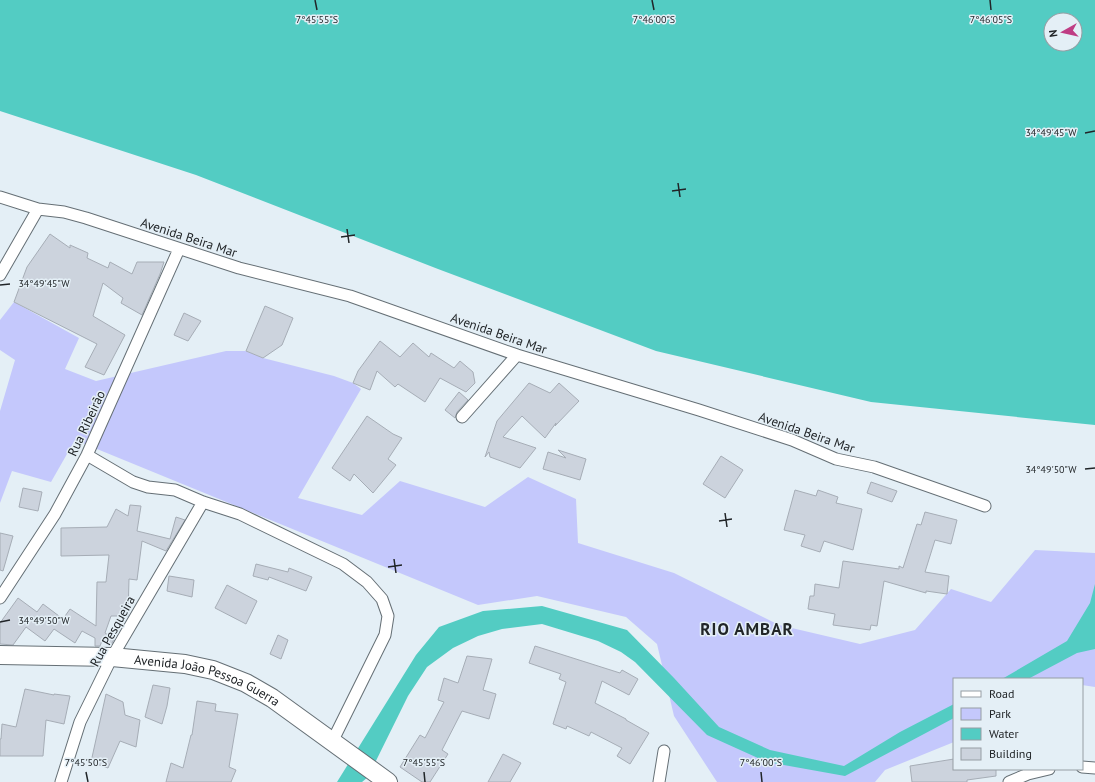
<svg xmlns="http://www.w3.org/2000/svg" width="1095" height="782" viewBox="0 0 1095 782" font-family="'PT Sans',sans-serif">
	<rect width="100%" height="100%" fill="#e4eff6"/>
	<path fill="#c4c8fc" d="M14 302 79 338 65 369 96 381 226 351H246L263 358 334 376 353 383 361 389 298 498 362 515 400 481 485 507 528 477 576 499 578 543 674 573 779 625 860 644 915 630 951 589 991 602 1035 550 1095 553V687L1082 685V679H954V742L885 770 875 782H717L674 716 657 644 626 617 537 596 478 605 75 440 51 482 12 471 0 503V411L15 360 0 350V320Z"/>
	<path fill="#53ccc3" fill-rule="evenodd" d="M0 0H1095V425L871 402 656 351 438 269 196 175 0 111ZM1051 20H1075V44H1051Z
		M1095 584V649L1077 653 1028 679H1002L1067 641 1090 603Z
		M542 606 627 630 674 678 719 727 770 750 844 766 900 732 954 704V718L845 776 767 762 707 735 635 662 621 652 598 641 542 624 502 629 478 636 453 648 427 667 408 696 368 777 362 782H337L416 655 439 627 483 611Z"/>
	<path fill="#ccd3dd" stroke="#a6adb6" d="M50 234 70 248V245L88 253 87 258 108 268 110 262 132 274 137 262H164L160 274 142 315 121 303 123 298 103 283 93 316 125 335 104 375 85 367 97 344 14 302 27 267Z
		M265 306 293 318 282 345 263 358 246 351Z
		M184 313 201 321 188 341 174 335Z
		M380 341 400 357 413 343 429 357 431 353 454 368 460 361 473 372 475 383 466 392 440 378 425 402 398 384 395 387 377 371 370 390 353 383 358 371Z
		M529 383 550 393 559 383 579 401 555 426 556 423 545 438 522 416 503 437 536 448 520 468 490 457 489 452 485 457 497 421Z
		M459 392 468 400 457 412 455 418 445 410Z
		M367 416 393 434 402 438 388 459 396 465 373 493 354 474 350 481 332 468Z
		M558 450 586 459 580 480 543 469 548 452 566 458Z
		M721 456 743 470 725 498 703 484Z
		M871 482 897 491 892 502 867 493Z
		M23 488 42 492 38 511 19 507Z
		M795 490 816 496 818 490 838 497 836 503 862 509 853 550 824 541 820 552 801 546 805 535 784 530Z
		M130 505 141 506 137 531 170 539 176 517 185 520 166 551 142 541 137 580 129 579 128 616H111L105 633 114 639 111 645 102 641 100 646H95V638L82 631 75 643 54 629 45 641 26 627 13 645 0 644V623L18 598 37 612 43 604 63 619 70 609 96 626 97 582H106L109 555 61 556V528L107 527 116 509 128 516Z
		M925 512 957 520 951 544 935 540 925 572 949 576 947 594 926 591V593L884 581 877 626 871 625 870 630 833 625 835 614 808 609 810 596H814L815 584 839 588 843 561 899 569V566L903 568 917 524 921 525Z
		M0 533 13 536 3 571 0 570Z
		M256 564 288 572 289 568 312 577 306 591 269 577 268 580 253 576Z
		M169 576 194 580 192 597 167 591Z
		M227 585 257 601 246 624 215 608Z
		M278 635 288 640 281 659 270 654Z
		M535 646 620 673 622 670 638 679 629 695 602 681 595 703 626 719V720L649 733 630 764 617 756 622 748 591 732 589 736 567 726 566 729 553 724 566 682 559 679 561 674 529 663Z
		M467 656 492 659 483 690 496 694 489 719 462 711 442 750 448 754 430 782H422L400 767 420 735 425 738 444 702 438 700 444 678 458 683Z
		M153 685 170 688 167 706 162 724 145 717Z
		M25 689 54 695V694L70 696 64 724 46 720 43 756H0V739H1L2 724 16 727Z
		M106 694 123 702 125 715 140 720 136 747 120 741 108 768 91 762Z
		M197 701 216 704 215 711 238 714 229 767 236 770 231 782H166L171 763 183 768 191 735H192Z
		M503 754 521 763 510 782H488Z
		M954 759V769H996V776L967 780V782H912L910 766Z"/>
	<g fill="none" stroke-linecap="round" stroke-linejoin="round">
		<defs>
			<path id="minor" d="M0 197 38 209 64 212 86 218 239 268 350 296 517 355 699 410 792 440 836 459 874 467 985 506
				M0 275 38 209
				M462 417 517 355
				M87 455 133 482 148 487 175 490 203 502 240 514 343 564 367 582 382 599 388 616 385 635 332 742
				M0 598 55 514 87 455 179 249
				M1082 767 1095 768
				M61 782 80 722 112 657 203 502
				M659 782 664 751
				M1009 782 1028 774 1049 769"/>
			<g id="primary">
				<path id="s1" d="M0 655 112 657 185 664 213 670 246 683 272 698 388 782"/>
			</g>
		</defs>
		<use href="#minor" stroke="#656f75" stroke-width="13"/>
		<use href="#primary" stroke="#656f75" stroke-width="20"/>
		<use href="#minor" stroke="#fff" stroke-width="11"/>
		<use href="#primary" stroke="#fff" stroke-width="18"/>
	</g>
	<path fill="none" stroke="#212528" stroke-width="1.5" d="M315 0 317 10M652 0 654 10M990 0 991 10M1085 133 1095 131M678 183 680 197M672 191 686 189M347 229 349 243M341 237 355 235M0 285 10 284M1085 469 1095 468M725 513 727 527M719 521 732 519M394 559 396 573M388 567 402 565M0 622 10 620M86 772 88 782M424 772 425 782M761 772 762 782"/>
	<g text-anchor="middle" stroke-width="3" stroke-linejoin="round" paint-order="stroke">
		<g font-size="13" fill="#212528" stroke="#e4eff6">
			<text transform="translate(189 237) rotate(18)" y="5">Avenida Beira Mar</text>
			<text transform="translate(499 333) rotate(19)" y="5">Avenida Beira Mar</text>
			<text transform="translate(86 423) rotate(-65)" y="5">Rua Ribeirão</text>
			<text transform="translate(807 432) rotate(19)" y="5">Avenida Beira Mar</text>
			<text transform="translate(112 631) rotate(-61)" y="5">Rua Pesqueira</text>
			<text dy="5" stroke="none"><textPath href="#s1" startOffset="211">Avenida João Pessoa Guerra</textPath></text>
		</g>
		<g font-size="17" font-weight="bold" letter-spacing="1" fill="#212528" stroke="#e4eff6">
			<text x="747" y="635">RIO AMBAR</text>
		</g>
	</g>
	<g font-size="10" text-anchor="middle" fill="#212528" stroke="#e4eff6" stroke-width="3" stroke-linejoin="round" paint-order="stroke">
		<text x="317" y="23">7°45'55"S</text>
		<text x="654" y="23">7°46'00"S</text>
		<text x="991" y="23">7°46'05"S</text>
		<text x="1051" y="136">34°49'45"W</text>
		<text x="44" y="287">34°49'45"W</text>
		<text x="1051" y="473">34°49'50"W</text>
		<text x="44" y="624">34°49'50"W</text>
		<text x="86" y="766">7°45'50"S</text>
		<text x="424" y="766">7°45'55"S</text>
		<text x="761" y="766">7°46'00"S</text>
	</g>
	<rect x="953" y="678" width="130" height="92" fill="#e4eff6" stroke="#969ea4"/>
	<rect x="961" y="691" width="20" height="6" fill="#ffffff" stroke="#969ea4"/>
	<text x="989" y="698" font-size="12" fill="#212528">Road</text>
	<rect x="961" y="708" width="20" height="12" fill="#c4c8fc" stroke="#969ea4"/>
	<text x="989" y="718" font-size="12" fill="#212528">Park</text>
	<rect x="961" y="728" width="20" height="12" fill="#53ccc3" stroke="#969ea4"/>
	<text x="989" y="738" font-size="12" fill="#212528">Water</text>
	<rect x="961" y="748" width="20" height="12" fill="#ccd3dd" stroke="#969ea4"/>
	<text x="989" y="758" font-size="12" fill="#212528">Building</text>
	<g transform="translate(1063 32) rotate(262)"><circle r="19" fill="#e4eff6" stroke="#969ea4"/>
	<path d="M0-3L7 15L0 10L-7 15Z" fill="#bf3d84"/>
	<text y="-6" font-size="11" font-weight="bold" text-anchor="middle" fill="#212528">N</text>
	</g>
</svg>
